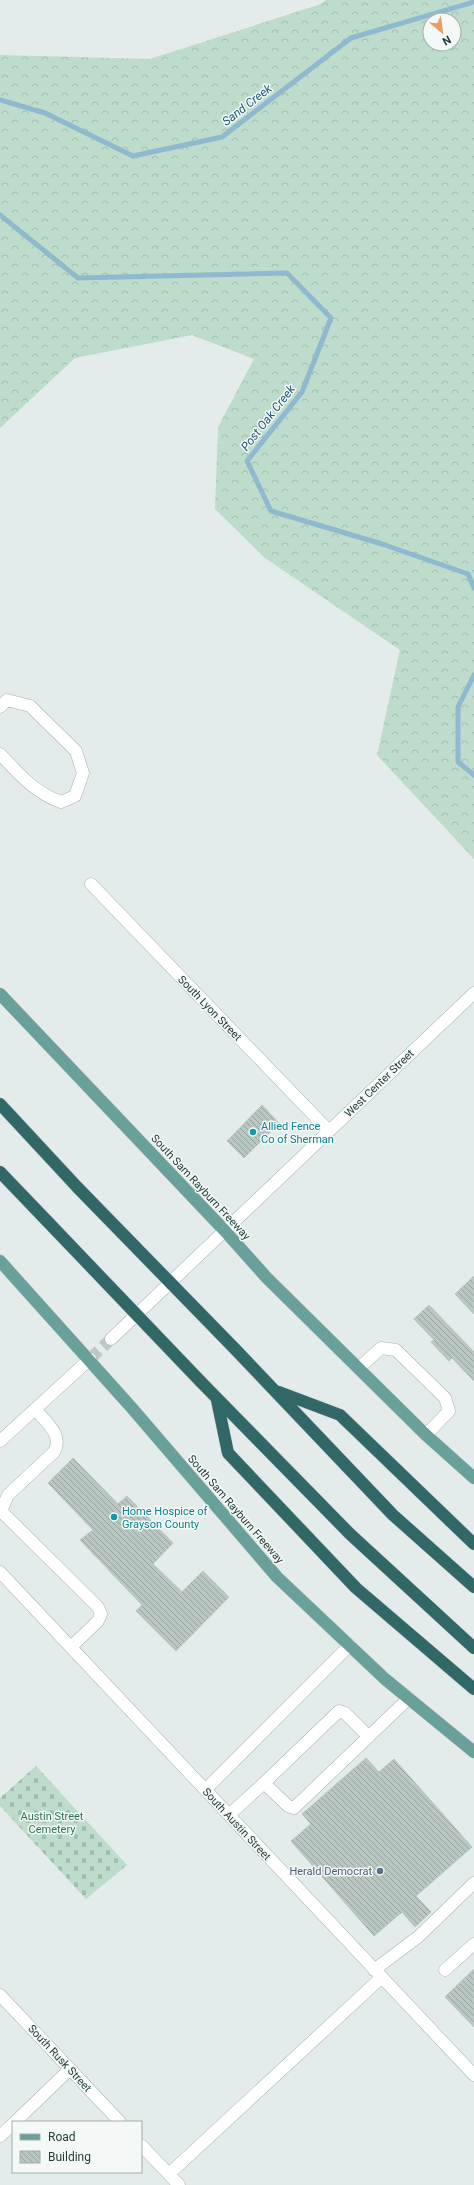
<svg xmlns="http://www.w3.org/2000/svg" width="474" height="2185" viewBox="0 0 474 2185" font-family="Roboto,sans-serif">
	<defs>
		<pattern id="forest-crowns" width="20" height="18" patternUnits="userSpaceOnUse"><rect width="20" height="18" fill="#bddccb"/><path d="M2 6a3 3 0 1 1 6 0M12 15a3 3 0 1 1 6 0" fill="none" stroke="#a2beaf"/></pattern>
		<pattern id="cemetery-stones" width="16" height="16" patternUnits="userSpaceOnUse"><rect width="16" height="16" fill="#bddccb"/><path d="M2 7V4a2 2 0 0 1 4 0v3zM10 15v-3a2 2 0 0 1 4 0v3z" fill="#a2beaf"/></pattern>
		<pattern id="building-back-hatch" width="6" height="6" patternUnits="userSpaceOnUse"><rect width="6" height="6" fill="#b9c7c3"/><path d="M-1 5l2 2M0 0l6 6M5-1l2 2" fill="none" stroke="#96a3a0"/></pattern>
	</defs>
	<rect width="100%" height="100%" fill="#e3ecea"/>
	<path fill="url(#forest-crowns)" fill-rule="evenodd" d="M326 0H474V859L377 755 400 650 265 558 215 509 218 427 254 359 192 335 75 358 0 428V55L150 59 321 4ZM430 20H454V44H430Z"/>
	<path fill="url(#cemetery-stones)" d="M36 1766 127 1865 86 1899 0 1806V1798Z"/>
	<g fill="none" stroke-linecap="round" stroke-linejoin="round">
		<path stroke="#8eb9cf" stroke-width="5" d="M0 100 45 113 133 156 222 137 351 38 474 2
			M0 215 78 278 287 273 331 318 302 392 247 461 271 511 382 544 468 574 474 588
			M474 675 458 707V762L474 775"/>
	</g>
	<path fill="url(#building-back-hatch)" stroke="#b6c6c2" d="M262 1105 279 1123 244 1158 227 1141Z
		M474 1276V1314L455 1294Z
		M429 1305 474 1352V1381L452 1358 449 1361 431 1342 434 1340 414 1319Z
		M73 1458 118 1504 127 1496 173 1543 153 1564 182 1592 203 1571 229 1597 176 1651 136 1611 142 1605 80 1540 93 1530 48 1483Z
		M366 1758 379 1772 394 1759 472 1847 416 1896 431 1912 415 1927 402 1912 374 1936 291 1841 311 1824 302 1814Z
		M474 1969V2027L445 1997Z"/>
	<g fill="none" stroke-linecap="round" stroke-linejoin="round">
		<path stroke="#bdc9c7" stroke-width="12" stroke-dasharray="12 6" stroke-linecap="butt" d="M90 1359 111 1339"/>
		<defs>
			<path id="minor" d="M0 707 7 700 30 706 76 751 83 773 75 796 61 802C35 793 19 774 0 754
				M91 884 329 1131
				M111 1339 474 993
				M359 1368 381 1348 396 1350 445 1398 449 1411 426 1435
				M0 1441 90 1359
				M1 1511 98 1607 101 1614 98 1621 71 1647
				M0 1513 8 1495 54 1452C64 1435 45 1421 35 1409
				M0 1572 474 2075
				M264 1783 339 1711 345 1713 369 1737
				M205 1790 350 1645
				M229 1815 264 1783 288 1806 294 1808 409 1698
				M374 1970 418 1937 474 1883
				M445 1970 474 1944
				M0 1995 120 2122
				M15 2122 70 2069
				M0 2136 13 2124
				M141 2145 179 2185
				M169 2174 382 1977"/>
			<path id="major" d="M0 994 225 1231 266 1277 426 1435 474 1478
				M0 1261 131 1407 277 1577 385 1679 474 1752"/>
			<path id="highway" d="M0 1104 78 1188
				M0 1172 47 1221
				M235 1349 393 1515 474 1587
				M201 1382 350 1534 474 1648
				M279 1392 340 1415 474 1544
				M217 1400 228 1453 356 1588 474 1689"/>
		</defs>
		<use href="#minor" stroke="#a6b4b2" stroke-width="13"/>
		<use href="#major" stroke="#c2c9c8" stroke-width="13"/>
		<use href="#highway" stroke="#c2c9c8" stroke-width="13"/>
		<use href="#minor" stroke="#fff" stroke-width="12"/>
		<use href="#major" stroke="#6aa09c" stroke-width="12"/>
		<use href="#highway" stroke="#316867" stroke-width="12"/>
		<defs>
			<path id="highway-bridge" d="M78 1188 235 1349
				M47 1221 201 1382"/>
		</defs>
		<use href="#highway-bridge" stroke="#c2c9c8" stroke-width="13" stroke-linecap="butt"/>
		<use href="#highway-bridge" stroke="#316867" stroke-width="12"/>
	</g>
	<g fill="#0f9aa8" stroke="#f4f9f7" stroke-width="1.5">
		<circle cx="253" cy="1132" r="4"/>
		<circle cx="114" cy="1517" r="4"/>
	</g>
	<circle fill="#5c6f8a" stroke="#f4f9f7" stroke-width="1.5" cx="380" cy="1871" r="4"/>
	<g text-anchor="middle" stroke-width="3" stroke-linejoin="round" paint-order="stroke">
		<g font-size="11" fill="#243d3b" stroke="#f4f9f7">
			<text transform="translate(210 1008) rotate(46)" y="4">South Lyon Street</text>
			<text transform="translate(379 1083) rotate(-44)" y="4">West Center Street</text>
			<text transform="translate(201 1187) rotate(47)" y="4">South Sam Rayburn Freeway</text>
			<text transform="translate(236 1509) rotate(49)" y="4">South Sam Rayburn Freeway</text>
			<text transform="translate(237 1824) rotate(47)" y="4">South Austin Street</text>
			<text transform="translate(60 2058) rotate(47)" y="4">South Rusk Street</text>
		</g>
		<g font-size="11" fill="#0d838f" stroke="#f4f9f7" text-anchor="start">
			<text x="261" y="1130">Allied Fence<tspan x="261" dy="13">Co of Sherman</tspan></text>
			<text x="122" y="1515">Home Hospice of<tspan x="122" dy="13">Grayson County</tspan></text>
		</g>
		<g font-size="11" fill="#2f7255" stroke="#f4f9f7">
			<text x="52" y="1820">Austin Street<tspan x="52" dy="13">Cemetery</tspan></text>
		</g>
		<g font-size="11" fill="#4e5e75" stroke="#f4f9f7" text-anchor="end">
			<text x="372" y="1875">Herald Democrat</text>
		</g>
		<g font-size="12" font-style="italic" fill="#205877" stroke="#f4f9f7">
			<text transform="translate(247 105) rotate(-38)" y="4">Sand Creek</text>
			<text transform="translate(268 418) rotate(-52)" y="4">Post Oak Creek</text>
		</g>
	</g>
	<rect x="12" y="2121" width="130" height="52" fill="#f4f9f7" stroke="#a1aeac"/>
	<rect x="20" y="2134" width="20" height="6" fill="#6aa09c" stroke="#a1aeac"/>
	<text x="48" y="2141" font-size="12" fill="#243d3b">Road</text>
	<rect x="20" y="2151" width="20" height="12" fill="url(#building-back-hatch)" stroke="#a1aeac"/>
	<text x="48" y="2161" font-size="12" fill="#243d3b">Building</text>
	<g transform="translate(442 32) rotate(151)"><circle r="19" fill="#f4f9f7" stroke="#a1aeac"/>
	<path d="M0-3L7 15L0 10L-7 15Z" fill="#ec9d62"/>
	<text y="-6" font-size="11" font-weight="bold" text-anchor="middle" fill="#243d3b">N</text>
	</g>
</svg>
